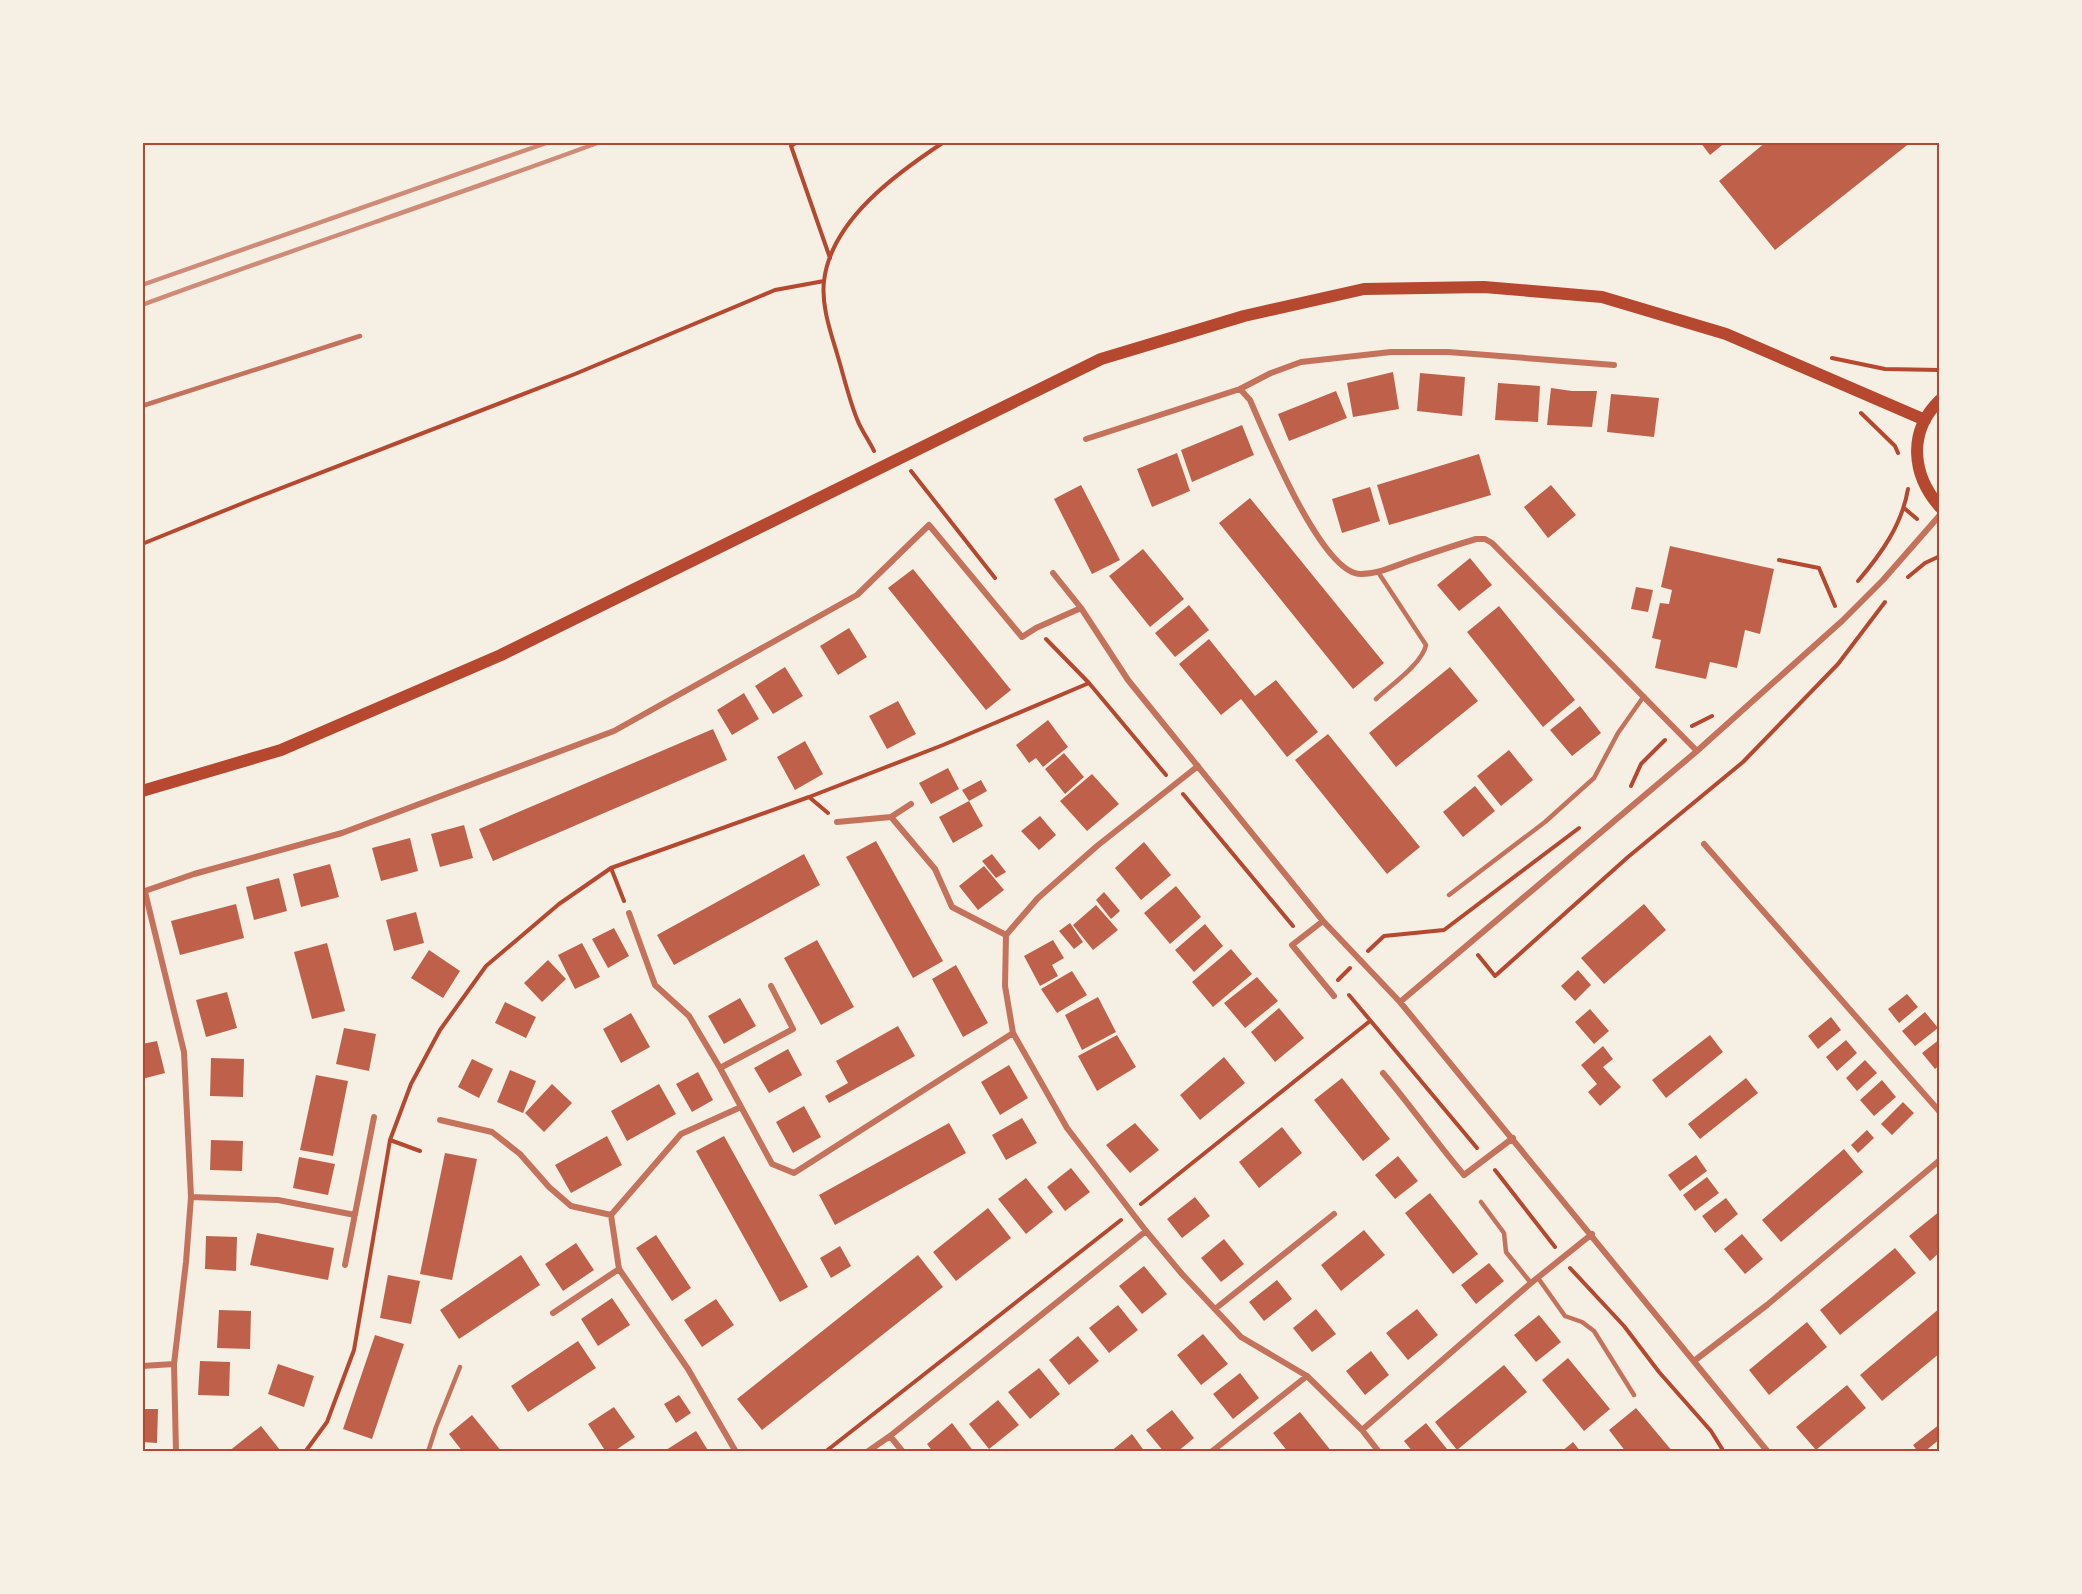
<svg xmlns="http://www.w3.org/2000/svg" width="2082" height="1594" viewBox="0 0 2082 1594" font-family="'Archivo Narrow',sans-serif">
	<rect width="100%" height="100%" fill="#f6efe4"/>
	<path fill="#bf614a" d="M1700 142H1726L1710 155Z
		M1766 142H1911L1775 250 1719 181Z
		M1393 372 1399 409 1353 417 1347 383Z
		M1420 373 1465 377 1462 416 1417 411Z
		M1498 383 1540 386 1538 422 1495 420Z
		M1551 388 1572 391H1597L1592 427 1547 425Z
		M1336 391 1347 418 1289 441 1278 414Z
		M1611 394 1659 398 1654 437 1607 432Z
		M1242 425 1254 455 1192 482 1181 450Z
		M1177 453 1190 491 1152 507 1137 469Z
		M1479 454 1491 495 1389 525 1377 485Z
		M1081 485 1120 560 1092 574 1054 499Z
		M1551 485 1576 515 1548 538 1524 507Z
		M1370 487 1380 521 1342 533 1332 499Z
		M1250 498 1384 663 1353 689 1219 523Z
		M1670 546 1774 569 1760 634 1745 630 1737 668 1710 662 1706 679 1655 668 1661 640 1652 638 1660 603 1669 604 1672 590 1661 587Z
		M1143 549 1184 599 1150 627 1109 576Z
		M1470 558 1492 585 1459 611 1437 585Z
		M913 569 1011 690 986 710 888 588Z
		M1636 587 1653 590 1648 612 1631 609Z
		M1189 605 1209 630 1175 657 1155 633Z
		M1499 606 1575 700 1543 727 1467 632Z
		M849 628 867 657 838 675 820 646Z
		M1209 639 1255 696 1276 680 1318 732 1287 757 1241 699 1221 715 1179 664Z
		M785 667 803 696 773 714 755 686Z
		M1450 667 1478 701 1396 767 1369 733Z
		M744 693 759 719 732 735 717 710Z
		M898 701 916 734 887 749 869 716Z
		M1580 706 1601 733 1572 756 1550 730Z
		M1048 720 1068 747 1043 767 1036 758 1029 763 1016 745Z
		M713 729 727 760 493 861 479 829Z
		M1328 734 1420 847 1387 874 1295 760Z
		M805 741 823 774 795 790 777 757Z
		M1509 750 1533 780 1501 806 1477 776Z
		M1064 753 1084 777 1065 794 1045 769Z
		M948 768 959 789 931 804 919 783Z
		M1092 774 1119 804 1087 831 1060 801Z
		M981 780 987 791 969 801 962 790Z
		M1475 786 1495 811 1463 837 1443 812Z
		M969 801 983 826 953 843 939 817Z
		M1040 816 1056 835 1039 850 1021 831Z
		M464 825 473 858 440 867 431 834Z
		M410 838 418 871 381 881 372 848Z
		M876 841 943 961 913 978 846 857Z
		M1144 842 1171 875 1141 900 1115 868Z
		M804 854 820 885 674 965 657 935Z
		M992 854 1006 872 996 878 982 861Z
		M330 864 339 897 301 907 293 874Z
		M984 866 1004 890 978 910 959 886Z
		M279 878 287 911 254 920 246 887Z
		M1176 886 1201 917 1170 944 1144 913Z
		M1104 892 1120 911 1111 919 1096 900Z
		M236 904 244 938 180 955 171 921Z
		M1644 904 1666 930 1604 984 1581 958Z
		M1096 905 1118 930 1093 950 1073 925Z
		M416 912 424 943 394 951 386 920Z
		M1070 923 1083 942 1074 949 1059 931Z
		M1205 924 1223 946 1194 972 1175 950Z
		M614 928 629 956 608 968 592 939Z
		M817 940 854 1007 821 1025 784 958Z
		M1053 940 1064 958 1052 965 1058 976 1040 986 1024 956Z
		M327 943 345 1011 312 1019 294 952Z
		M582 943 600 977 575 989 558 955Z
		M1231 949 1252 974 1213 1007 1192 982Z
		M429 950 460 971 443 998 411 978Z
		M548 960 566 979 542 1002 524 983Z
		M956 965 988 1023 963 1037 932 979Z
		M1578 970 1591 985 1575 1001 1561 986Z
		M1072 971 1087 995 1057 1013 1041 989Z
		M1257 977 1278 1001 1245 1028 1224 1003Z
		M227 992 237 1028 206 1037 196 1000Z
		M1907 994 1918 1007 1899 1023 1888 1009Z
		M1098 997 1116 1032 1082 1050 1065 1015Z
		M740 998 756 1026 724 1044 708 1016Z
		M505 1002 536 1017 526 1038 495 1023Z
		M1279 1008 1304 1038 1275 1062 1251 1032Z
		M1590 1009 1609 1031 1594 1044 1575 1022Z
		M1925 1012 1938 1028 1915 1046 1902 1031Z
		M631 1013 650 1047 621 1063 603 1029Z
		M1831 1017 1841 1030 1818 1049 1808 1036Z
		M898 1026 915 1056 829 1103 825 1096 848 1083 836 1061Z
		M344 1028 376 1034 369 1071 336 1064Z
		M1117 1035 1136 1067 1097 1091 1078 1056Z
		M1710 1035 1723 1052 1666 1098 1652 1080Z
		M1940 1039V1065L1935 1069 1922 1053Z
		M1846 1040 1857 1053 1837 1071 1826 1057Z
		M157 1041 165 1073 142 1079V1044Z
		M1603 1046 1613 1059 1603 1067 1621 1087 1600 1106 1588 1092 1597 1084 1581 1065Z
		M788 1049 802 1075 769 1093 754 1068Z
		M1224 1057 1245 1083 1200 1120 1180 1095Z
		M211 1058 244 1059 243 1097 210 1096Z
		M472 1059 493 1069 479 1098 458 1087Z
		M1865 1060 1877 1073 1857 1091 1846 1078Z
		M1009 1065 1028 1098 1000 1115 981 1082Z
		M510 1070 536 1081 523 1113 497 1102Z
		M698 1072 713 1100 692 1112 676 1084Z
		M316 1075 348 1081 333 1156 300 1150Z
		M1342 1078 1390 1139 1363 1161 1314 1100Z
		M1746 1078 1758 1093 1700 1139 1688 1124Z
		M1882 1080 1896 1097 1874 1116 1860 1100Z
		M552 1084 572 1103 544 1132 525 1113Z
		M659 1084 676 1114 627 1141 611 1111Z
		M1903 1102 1914 1113 1892 1135 1881 1124Z
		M804 1106 821 1137 793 1153 776 1122Z
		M1022 1118 1037 1143 1006 1160 992 1135Z
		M949 1123 966 1153 835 1225 819 1195Z
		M1135 1123 1159 1150 1130 1173 1106 1145Z
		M1282 1127 1302 1153 1259 1188 1239 1162Z
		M1867 1130 1874 1138 1858 1153 1851 1145Z
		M607 1136 622 1165 571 1193 555 1165Z
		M724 1136 808 1287 780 1302 696 1151Z
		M211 1140 243 1141 242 1171 210 1170Z
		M1844 1149 1863 1172 1781 1242 1762 1220Z
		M445 1153 477 1159 452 1280 420 1274Z
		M1696 1155 1707 1171 1680 1191 1668 1175Z
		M1398 1156 1418 1181 1395 1199 1375 1175Z
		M299 1157 335 1164 328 1195 293 1188Z
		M1071 1168 1090 1192 1065 1211 1047 1187Z
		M1707 1177 1719 1193 1695 1211 1683 1195Z
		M1026 1178 1053 1212 1026 1234 998 1199Z
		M1430 1193 1478 1254 1453 1274 1405 1213Z
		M1195 1197 1210 1216 1182 1238 1167 1219Z
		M1726 1198 1738 1214 1715 1233 1702 1216Z
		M988 1208 1011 1238 956 1281 933 1252Z
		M1940 1211V1252L1930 1261 1909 1236Z
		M1364 1230 1385 1255 1341 1291 1321 1265Z
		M257 1233 334 1248 328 1280 250 1265Z
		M1742 1234 1763 1259 1745 1274 1724 1249Z
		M656 1235 691 1288 672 1301 636 1248Z
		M206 1236 237 1237 236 1271 205 1269Z
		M1224 1239 1244 1264 1221 1282 1201 1258Z
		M576 1243 594 1270 563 1291 545 1264Z
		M840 1246 851 1266 831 1278 820 1258Z
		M1895 1248 1916 1273 1840 1335 1820 1310Z
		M521 1255 540 1285 459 1339 440 1310Z
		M918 1255 943 1287 762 1430 737 1399Z
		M1489 1263 1504 1281 1476 1304 1461 1285Z
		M1144 1266 1167 1294 1142 1314 1119 1286Z
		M388 1275 420 1281 411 1324 380 1318Z
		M1277 1280 1292 1299 1264 1321 1249 1302Z
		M612 1298 630 1325 598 1346 581 1319Z
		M716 1299 734 1325 702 1347 684 1320Z
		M1118 1305 1138 1330 1109 1353 1089 1328Z
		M1940 1308V1353L1882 1401 1860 1375Z
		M1316 1309 1336 1334 1312 1352 1293 1328Z
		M1417 1309 1438 1335 1408 1360 1386 1333Z
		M219 1310 251 1311 250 1349 217 1348Z
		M1539 1315 1561 1342 1536 1362 1514 1335Z
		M1807 1322 1827 1347 1769 1395 1749 1370Z
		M1203 1334 1228 1364 1201 1385 1177 1355Z
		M375 1335 404 1344 372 1439 343 1429Z
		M1078 1336 1099 1361 1069 1385 1049 1360Z
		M578 1341 596 1368 528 1412 511 1386Z
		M1371 1351 1389 1375 1365 1395 1346 1371Z
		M1568 1358 1610 1409 1584 1431 1542 1380Z
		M200 1361 230 1362 229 1396 198 1395Z
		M278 1364 314 1376 304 1407 268 1394Z
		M1504 1365 1527 1392 1457 1450 1435 1422Z
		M1039 1368 1060 1394 1030 1419 1008 1392Z
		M1240 1373 1259 1398 1233 1419 1213 1394Z
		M1847 1385 1866 1408 1816 1450 1796 1427Z
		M679 1395 691 1413 676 1423 664 1404Z
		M998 1400 1019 1425 989 1449 969 1424Z
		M614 1407 635 1437 613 1452H606L588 1424Z
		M1636 1408 1673 1452H1626L1609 1430Z
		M142 1409H158L157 1443 142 1442Z
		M1172 1410 1194 1438 1177 1452H1164L1146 1430Z
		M1300 1412 1332 1452H1288L1273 1433Z
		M472 1415 502 1452H463L449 1434Z
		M952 1423 974 1452H933L927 1444Z
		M1426 1423 1447 1449 1445 1452H1413L1404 1441Z
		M1940 1424V1439L1924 1452H1918L1913 1445Z
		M261 1426 280 1450 228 1452 248 1436Z
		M696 1431 709 1452H667L666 1450Z
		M1132 1434 1145 1452H1110Z
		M1573 1442 1581 1452H1561Z"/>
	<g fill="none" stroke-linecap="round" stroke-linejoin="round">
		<path stroke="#b5482f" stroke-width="4" d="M797 142 791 146 830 258
			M1832 358 1885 369 1940 370
			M1861 413 1895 446 1898 453
			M874 451C869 440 861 430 857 419 849 399 844 377 838 357 831 333 821 306 824 281 831 220 897 173 944 142
			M911 471 995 578
			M1904 508 1917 519
			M142 544 253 499 575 374 775 290 824 281
			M1779 560 1819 568 1835 606
			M1908 577 1925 563 1940 556
			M1858 581C1881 554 1902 525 1908 489
			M1046 639 1089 683 1166 775
			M1692 726 1712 716
			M1631 786 1641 764 1665 740
			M1183 794 1293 926
			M809 797 828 813
			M611 868 624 901
			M1368 951 1384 936 1444 930 1579 828
			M1478 955 1495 976 1628 857 1743 762 1838 664 1885 602
			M1338 980 1350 968
			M1349 995 1477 1148
			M390 1140 420 1151
			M1495 1170 1555 1247
			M1141 1204 1370 1021
			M1570 1268 1624 1326 1659 1372 1711 1431 1724 1452
			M305 1452 327 1422 354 1350 390 1140 411 1084 440 1030 486 966 559 904 611 868 809 797 943 745 1089 683
			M825 1452 1121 1220"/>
		<path stroke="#c5725c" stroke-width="4.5" d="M142 406 360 336
			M1376 699C1391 685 1422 664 1426 645L1378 572
			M1449 895 1545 822 1594 778 1618 733 1644 696
			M1481 1202 1504 1233 1506 1252 1531 1283
			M1538 1278 1565 1316 1582 1322 1594 1331 1634 1395
			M428 1452 436 1427 460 1367"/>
		<path stroke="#c5725c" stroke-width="6" d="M1240 389 1250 400C1265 434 1322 575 1361 574 1377 574 1392 567 1406 562 1429 554 1452 546 1476 539H1485L1492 543 1697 751
			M1086 439 1240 389 1271 373 1301 362 1391 352H1448L1614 365
			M1053 573 1081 608 1128 680 1323 921 1400 1002 1768 1452
			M1198 766 1097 846 1038 898 1006 935 1005 986 1013 1033 1067 1128 1146 1231 1182 1274 1241 1337 1307 1376 1362 1430 1379 1452
			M911 804 891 817 935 869 952 907 1006 935
			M837 822 891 817
			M1704 844 1940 1112
			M142 892 194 874 342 833 614 731 857 595 929 525 1022 637 1036 628 1081 608
			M629 913 655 985 689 1016 720 1068 772 1164 794 1173 1013 1033
			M1323 921 1292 945 1334 996
			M1400 1002 1697 751 1842 621 1883 580 1940 515
			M720 1068 793 1029 771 986
			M1383 1073C1411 1106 1436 1142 1464 1175L1513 1138
			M440 1120 492 1132 520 1154 549 1187 571 1206 611 1215
			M191 1197 278 1200 355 1215
			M345 1265 374 1117
			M1215 1309 1334 1214
			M553 1313 619 1269
			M1694 1361 1767 1305 1940 1160
			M174 1364 176 1452
			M142 1366 174 1364 186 1262 191 1197 184 1052 145 892
			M1362 1430 1531 1283 1592 1234
			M890 1436 903 1452
			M736 1452 688 1369 619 1269 611 1215 681 1134 741 1107
			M867 1452 890 1436 1146 1231
			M1211 1452 1307 1376"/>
		<path stroke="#b5482f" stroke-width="12" d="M1940 400C1907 432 1912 475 1940 507
			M142 791 281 750 501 655 1101 359 1244 316 1364 289 1484 287 1602 297 1726 334 1925 420"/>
		<path stroke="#cf8b77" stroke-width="4.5" d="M142 285 549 142
			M142 305C294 249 448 198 600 142"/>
	</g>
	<rect width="2082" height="1594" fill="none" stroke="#f6efe4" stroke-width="288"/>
	<rect x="144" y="144" width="1794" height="1306" fill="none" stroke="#b5482f" stroke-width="2"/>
</svg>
